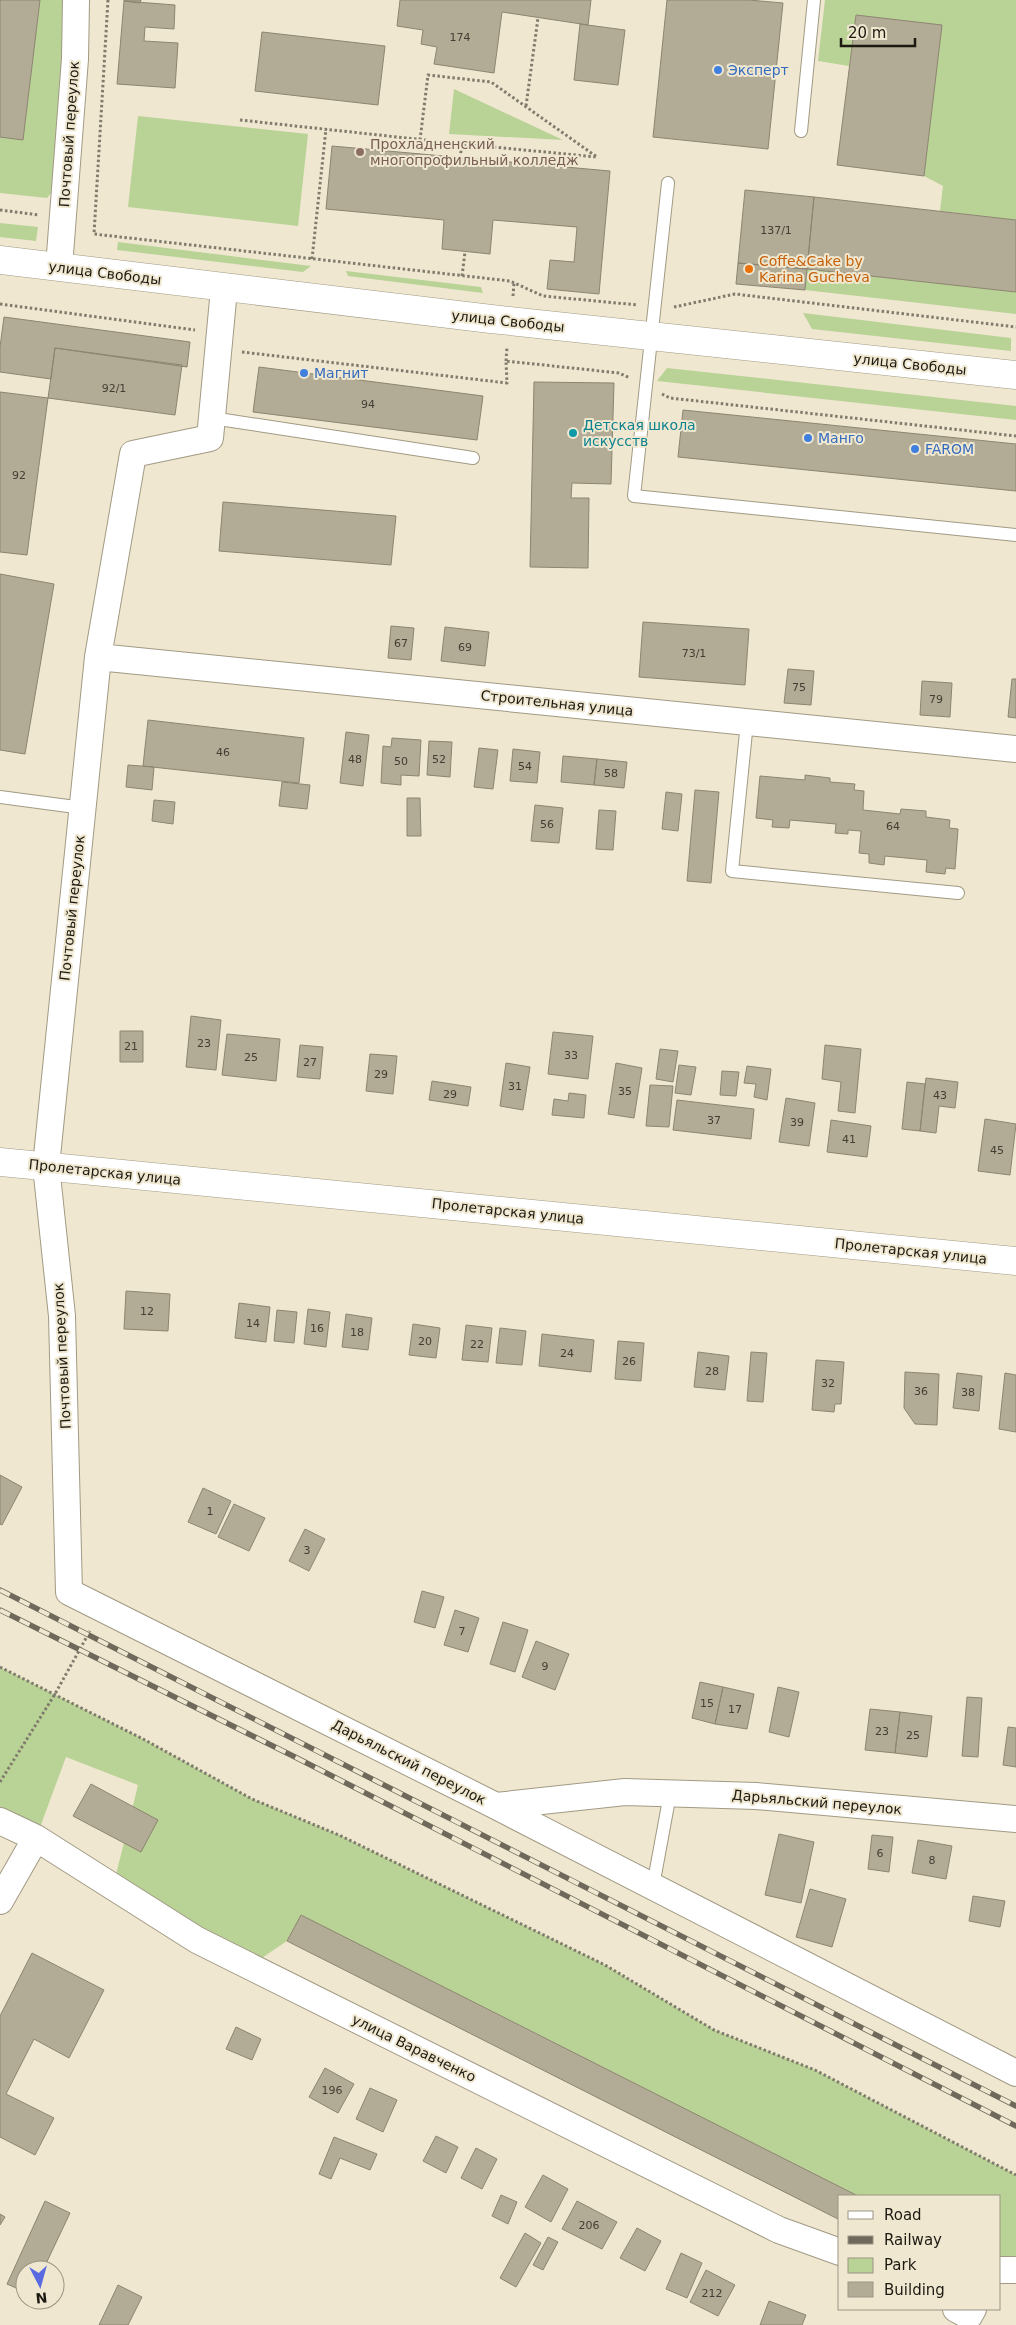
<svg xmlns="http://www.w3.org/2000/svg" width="1016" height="2325" viewBox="0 0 1016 2325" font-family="'DejaVu Sans',sans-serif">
	<rect width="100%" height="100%" fill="#efe7d0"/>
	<path fill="#b9d296" d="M40 0H66L53 184 51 193 47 198 0 193V137L23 140Z
		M825 0H1016V220L940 211 943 186 924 176 942 25 856 15 849 66 818 61Z
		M454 89 563 140 449 134Z
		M138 116 308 134 298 226 128 207Z
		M0 223 38 227 36 241 0 237Z
		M118 242 311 266 303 272 117 250Z
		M807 269 1016 292V314L805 290Z
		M346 271 481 287 483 293 348 276Z
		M803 313 1011 338V351L812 329Z
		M667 368 1016 406V420L657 381Z
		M0 1667 145 1740 252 1799 339 1835 605 1965 714 2030 815 2070 1016 2175V2260L1000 2270V2196H858L301 1915 287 1941 250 1966 113 1887 138 1785 66 1757 36 1838 0 1821Z"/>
	<path fill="#b2ab95" stroke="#8c8570" d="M0 0H40L23 140 0 137Z
		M124 0H141L140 3 124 1Z
		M400 0H591L588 25 502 12 494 73 434 64 437 47 421 44 423 30 397 26Z
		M667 0H749L783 3 768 149 653 137Z
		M124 1 175 5 174 29 145 27 144 41 178 43 175 88 117 84Z
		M856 15 942 25 924 176 837 165Z
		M580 24 625 30 618 85 574 80Z
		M262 32 385 46 378 105 255 91Z
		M332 146 610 171 599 294 547 289 550 260 574 262 577 227 493 220 490 254 442 249 444 220 326 209Z
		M745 190 814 197 807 269 738 263Z
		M814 197 1016 220V292L807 269Z
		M738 263 807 269 805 290 736 284Z
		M4 317 190 342 187 367 55 348 51 379 0 372V347Z
		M55 348 182 365 175 415 48 398Z
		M259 367 483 396 477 440 253 412Z
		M534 382 614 383 611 484 572 483 571 498H589L588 568 530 567Z
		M0 392 48 398 27 555 0 552Z
		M683 410 1016 444V491L678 457Z
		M223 502 396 516 391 565 219 551Z
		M0 574 54 584 25 754 0 750Z
		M643 622 749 629 745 685 639 677Z
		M391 626 414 628 411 660 388 658Z
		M445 627 489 632 485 666 441 661Z
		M788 669 814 671 811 705 784 703Z
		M1012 679H1016V718L1008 717Z
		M922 681 952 683 950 717 920 715Z
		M148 720 304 738 299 783 143 766Z
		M346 732 369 735 363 786 340 783Z
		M392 738 421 740 419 776 401 775V785L381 783 383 746 391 747Z
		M429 741 452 742 450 777 427 775Z
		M479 748 498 750 493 789 474 787Z
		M513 749 540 752 537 783 510 781Z
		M563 756 597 759 594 785 561 782Z
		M597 759 627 762 624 788 594 785Z
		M128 765 154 767 152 790 126 787Z
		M805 775 830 778V782L855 784 854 790 864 791 863 810 900 814 901 809 926 811V817L950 820 949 828 958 829 955 869 946 868 945 874 926 872 927 860 885 856 884 865 869 863V854L859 853 861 831 848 830V834L835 833 836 824 790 820 789 828 772 827 773 820 756 818 760 776 805 780Z
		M282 782 310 785 307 809 279 806Z
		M695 790 719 792 711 883 687 881Z
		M666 792 682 794 678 831 662 829Z
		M407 798H420L421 836H407Z
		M154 800 175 802 173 824 152 821Z
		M535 805 563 808 559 843 531 841Z
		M599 810 616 811 613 850 596 849Z
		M191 1016 221 1020 216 1070 186 1067Z
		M120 1031H143V1062H120Z
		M553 1032 593 1036 588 1079 548 1074Z
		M227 1034 280 1039 276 1081 222 1075Z
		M300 1045 323 1047 320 1079 297 1077Z
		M825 1045 861 1049 855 1113 838 1111 841 1082 822 1079Z
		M660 1049 678 1051 673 1082 656 1079Z
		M370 1054 397 1056 393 1094 366 1091Z
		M506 1063 530 1067 523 1110 500 1106Z
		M616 1063 642 1068 634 1118 608 1114Z
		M679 1065 696 1067 691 1095 675 1093Z
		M747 1066 771 1069 767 1100 754 1097 756 1084 744 1083Z
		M722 1071 739 1072 736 1096 720 1095Z
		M926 1078 958 1082 955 1108 939 1106 936 1133 920 1131Z
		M432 1081 471 1087 468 1106 429 1100Z
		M907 1082 925 1084 920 1131 902 1129Z
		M650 1085 673 1086 669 1127 646 1126Z
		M569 1093 586 1095 584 1118 552 1115 554 1099 568 1101Z
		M786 1098 815 1103 809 1146 779 1142Z
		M677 1100 754 1109 751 1139 673 1130Z
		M985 1119 1016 1124 1010 1175 978 1171Z
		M831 1120 871 1126 867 1157 827 1152Z
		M126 1291 170 1294 168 1331 124 1329Z
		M239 1303 270 1307 266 1342 235 1338Z
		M308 1309 330 1312 326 1347 304 1344Z
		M277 1310 297 1312 294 1343 274 1341Z
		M346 1314 372 1318 368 1350 342 1347Z
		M413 1324 440 1328 436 1358 409 1355Z
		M466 1325 492 1328 488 1362 462 1360Z
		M500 1328 526 1331 522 1365 496 1363Z
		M542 1334 594 1340 591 1372 539 1366Z
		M618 1341 644 1343 641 1381 615 1379Z
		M698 1352 729 1356 725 1390 694 1387Z
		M751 1352 767 1353 763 1402 747 1401Z
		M816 1360 844 1362 841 1404H835L834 1412 812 1410Z
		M905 1372 939 1374 937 1425 915 1424 904 1408Z
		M957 1373 982 1376 979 1411 953 1408Z
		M1005 1373 1016 1375V1432L999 1429Z
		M0 1475 22 1487 2 1525 0 1524Z
		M203 1488 231 1501 216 1534 188 1522Z
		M234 1504 265 1518 249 1551 218 1537Z
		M305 1529 325 1539 309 1571 289 1561Z
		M422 1591 444 1597 435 1628 414 1622Z
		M455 1610 479 1618 468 1652 444 1645Z
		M503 1622 528 1630 515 1672 490 1664Z
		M536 1641 569 1654 555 1690 522 1677Z
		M700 1682 723 1687 715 1724 692 1718Z
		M723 1687 754 1694 747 1729 715 1724Z
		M778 1687 799 1692 789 1737 769 1732Z
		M967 1697 982 1698 978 1757 962 1756Z
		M870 1709 900 1712 895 1753 865 1750Z
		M900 1712 932 1716 927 1757 895 1753Z
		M1008 1727 1016 1728V1767L1003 1765Z
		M91 1784 158 1820 141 1852 73 1816Z
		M779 1834 814 1842 801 1903 765 1895Z
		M872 1835 893 1837 889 1872 868 1869Z
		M918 1840 952 1846 946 1879 912 1873Z
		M810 1889 846 1899 832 1947 796 1937Z
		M973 1896 1005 1901 1000 1927 969 1921Z
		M301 1915 858 2196H840V2220L287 1941Z
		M32 1953 104 1990 69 2058 34 2039 6 2094 54 2118 35 2155 0 2137V2016Z
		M236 2027 261 2039 252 2060 226 2049Z
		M325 2068 354 2084 338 2113 309 2097Z
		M370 2088 397 2100 383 2132 356 2119Z
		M436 2136 458 2147 446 2173 423 2161Z
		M334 2137 377 2154 370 2170 340 2158 331 2179 319 2174Z
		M476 2148 497 2159 482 2189 461 2178Z
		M543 2175 568 2189 551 2222 525 2207Z
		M501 2195 517 2202 508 2224 492 2216Z
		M45 2201 70 2213 43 2270H25V2292L7 2284Z
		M577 2201 617 2222 602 2249 562 2229Z
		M0 2214 5 2217 0 2225Z
		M637 2228 661 2241 645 2271 620 2258Z
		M525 2233 541 2243 516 2287 500 2278Z
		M548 2237 558 2242 543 2270 533 2265Z
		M681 2253 702 2263 687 2298 666 2289Z
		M706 2270 735 2285 718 2316 690 2302Z
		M118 2285 142 2297 128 2325H99Z
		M769 2301 806 2315 802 2325H760Z"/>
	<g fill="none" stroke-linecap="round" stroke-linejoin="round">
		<defs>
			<path id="service" d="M801 131 814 0
				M668 183 634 496 1016 535
				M212 418 473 458
				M747 722 732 871 958 893
				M0 797 83 808
				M653 1886 670 1794"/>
			<path id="minor" d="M59 267 75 59 76 0
				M224 289 210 438 133 454 98 657 46 1166 62 1316 69 1592 496 1806 1016 2073
				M98 657 1016 749
				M496 1806 625 1792 756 1796 1016 1819
				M0 1821 36 1838 197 1940 779 2230 840 2252
				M0 1901 36 1838
				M1000 2270H1016
				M956 2309 969 2316 973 2309"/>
			<path id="tertiary" d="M0 1162 1016 1261"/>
			<path id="secondary" d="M0 260 491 319 1016 375"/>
		</defs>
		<use href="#service" stroke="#a19a84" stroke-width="14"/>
		<use href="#minor" stroke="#a19a84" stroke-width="28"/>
		<use href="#tertiary" stroke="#a19a84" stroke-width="29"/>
		<use href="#secondary" stroke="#a19a84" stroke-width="29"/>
		<path stroke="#807b6c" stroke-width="3" stroke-dasharray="2.5 2.5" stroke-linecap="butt" d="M108 0 94 234 510 281 543 296 638 305
			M526 106 538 18
			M240 120 462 144 460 158
			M420 140 428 75 491 82 597 157 462 144
			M0 210 39 215
			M312 259 326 129
			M462 276 465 252
			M513 296 514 283
			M0 304 195 330
			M674 307 735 294 1016 327
			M242 352 507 383 506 361 619 373 630 378
			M506 361 507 347
			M662 394 670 398 1016 436
			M0 1667 145 1740 252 1799 339 1835 605 1965 714 2030 815 2070 1016 2175
			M0 1782 55 1694 90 1631"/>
		<use href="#service" stroke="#fff" stroke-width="12"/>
		<use href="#minor" stroke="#fff" stroke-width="26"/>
		<use href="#tertiary" stroke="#fff" stroke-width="28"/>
		<use href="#secondary" stroke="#fff" stroke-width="28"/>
		<defs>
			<path id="rail" d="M0 1590 1016 2106
				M0 1610 295 1757 1016 2126"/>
		</defs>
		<use href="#rail" stroke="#6e695b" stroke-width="5.5"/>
		<use href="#rail" stroke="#efe7d0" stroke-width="4" stroke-dasharray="11" stroke-linecap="butt"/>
	</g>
	<g fill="#3f7fe0" stroke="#efe7d0" stroke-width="2">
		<circle cx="718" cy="70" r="5"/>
		<circle cx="304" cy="373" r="5"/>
		<circle cx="808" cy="438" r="5"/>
		<circle cx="915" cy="449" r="5"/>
	</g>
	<circle fill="#8d6e63" stroke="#efe7d0" stroke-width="2" cx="360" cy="152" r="5"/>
	<circle fill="#e8710a" stroke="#efe7d0" stroke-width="2" cx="749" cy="269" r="5"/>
	<circle fill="#0f9aa8" stroke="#efe7d0" stroke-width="2" cx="573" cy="433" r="5"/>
	<g text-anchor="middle" stroke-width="4" stroke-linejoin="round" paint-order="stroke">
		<g font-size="11" fill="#423e33">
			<text x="460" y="41">174</text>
			<text x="776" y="234">137/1</text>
			<text x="114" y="392">92/1</text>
			<text x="368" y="408">94</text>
			<text x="19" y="479">92</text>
			<text x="401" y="647">67</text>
			<text x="465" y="651">69</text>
			<text x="694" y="657">73/1</text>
			<text x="799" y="691">75</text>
			<text x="936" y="703">79</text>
			<text x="223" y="756">46</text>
			<text x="355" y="763">48</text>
			<text x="439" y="763">52</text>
			<text x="401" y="765">50</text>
			<text x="525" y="770">54</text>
			<text x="611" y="777">58</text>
			<text x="547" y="828">56</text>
			<text x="893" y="830">64</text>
			<text x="204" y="1047">23</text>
			<text x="131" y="1050">21</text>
			<text x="571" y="1059">33</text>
			<text x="251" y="1061">25</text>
			<text x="310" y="1066">27</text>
			<text x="381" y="1078">29</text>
			<text x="515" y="1090">31</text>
			<text x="625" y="1095">35</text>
			<text x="450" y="1098">29</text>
			<text x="940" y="1099">43</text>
			<text x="714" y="1124">37</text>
			<text x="797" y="1126">39</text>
			<text x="849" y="1143">41</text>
			<text x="997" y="1154">45</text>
			<text x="147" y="1315">12</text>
			<text x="253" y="1327">14</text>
			<text x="317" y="1332">16</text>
			<text x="357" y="1336">18</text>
			<text x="425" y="1345">20</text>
			<text x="477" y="1348">22</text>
			<text x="567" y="1357">24</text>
			<text x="629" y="1365">26</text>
			<text x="712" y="1375">28</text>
			<text x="828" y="1387">32</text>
			<text x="921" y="1395">36</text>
			<text x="968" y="1396">38</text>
			<text x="210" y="1515">1</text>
			<text x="307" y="1554">3</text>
			<text x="462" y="1635">7</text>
			<text x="545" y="1670">9</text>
			<text x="707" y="1707">15</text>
			<text x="735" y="1713">17</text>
			<text x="882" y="1735">23</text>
			<text x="913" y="1739">25</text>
			<text x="880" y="1857">6</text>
			<text x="932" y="1864">8</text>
			<text x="332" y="2094">196</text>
			<text x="589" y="2229">206</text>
			<text x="712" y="2297">212</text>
		</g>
		<g font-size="14" fill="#366cbe" stroke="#efe7d0" text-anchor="start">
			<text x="728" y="75">Эксперт</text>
			<text x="314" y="378">Магнит</text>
			<text x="818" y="443">Манго</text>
			<text x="925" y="454">FAROM</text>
		</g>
		<g font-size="14" fill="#1d1a12" stroke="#efe7d0">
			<text transform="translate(69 134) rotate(-86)" y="5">Почтовый переулок</text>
			<text transform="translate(105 273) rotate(7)" y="5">улица Свободы</text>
			<text transform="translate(508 321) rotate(6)" y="5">улица Свободы</text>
			<text transform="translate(910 364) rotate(6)" y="5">улица Свободы</text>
			<text transform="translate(557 703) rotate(6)" y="5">Строительная улица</text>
			<text transform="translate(72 908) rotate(-84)" y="5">Почтовый переулок</text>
			<text transform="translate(105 1172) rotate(6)" y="5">Пролетарская улица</text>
			<text transform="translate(508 1211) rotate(6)" y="5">Пролетарская улица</text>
			<text transform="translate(911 1251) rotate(6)" y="5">Пролетарская улица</text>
			<text transform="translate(62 1356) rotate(-93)" y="5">Почтовый переулок</text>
			<text transform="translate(409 1762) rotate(27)" y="5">Дарьяльский переулок</text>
			<text transform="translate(817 1802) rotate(5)" y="5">Дарьяльский переулок</text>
			<text transform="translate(414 2048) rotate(26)" y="5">улица Варавченко</text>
		</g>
		<g font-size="14" fill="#785e54" stroke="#efe7d0" text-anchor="start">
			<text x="370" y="149">Прохладненский<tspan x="370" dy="16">многопрофильный колледж</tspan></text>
		</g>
		<g font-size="14" fill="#c56008" stroke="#efe7d0" text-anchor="start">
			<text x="759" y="266">Coffe&amp;Cake by<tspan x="759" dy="16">Karina Gucheva</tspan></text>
		</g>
		<g font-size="14" fill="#0d838f" stroke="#efe7d0" text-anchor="start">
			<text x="583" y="430">Детская школа<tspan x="583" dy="16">искусств</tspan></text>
		</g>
	</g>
	<rect x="838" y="2195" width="162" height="115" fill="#efe7d0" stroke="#9b9584"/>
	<rect x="848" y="2211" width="25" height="8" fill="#ffffff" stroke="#9b9584"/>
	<text x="884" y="2220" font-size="15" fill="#1d1a12">Road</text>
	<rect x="848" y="2236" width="25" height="8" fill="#6e695b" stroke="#9b9584"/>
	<text x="884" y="2245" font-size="15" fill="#1d1a12">Railway</text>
	<rect x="848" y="2258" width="25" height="15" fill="#b9d296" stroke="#9b9584"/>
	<text x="884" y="2270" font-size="15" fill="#1d1a12">Park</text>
	<rect x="848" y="2282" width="25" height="15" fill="#b2ab95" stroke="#9b9584"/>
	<text x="884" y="2295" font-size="15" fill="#1d1a12">Building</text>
	<g transform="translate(40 2285) rotate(174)"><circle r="24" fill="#efe7d0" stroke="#9b9584"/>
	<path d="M0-4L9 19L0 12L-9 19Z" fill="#5a6be2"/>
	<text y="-8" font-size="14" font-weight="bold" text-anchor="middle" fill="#1d1a12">N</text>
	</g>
	<path d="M841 38v8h74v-8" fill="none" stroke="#1d1a12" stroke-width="2.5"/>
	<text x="848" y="38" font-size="15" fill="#1d1a12" stroke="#efe7d0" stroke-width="4" paint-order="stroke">20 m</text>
</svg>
